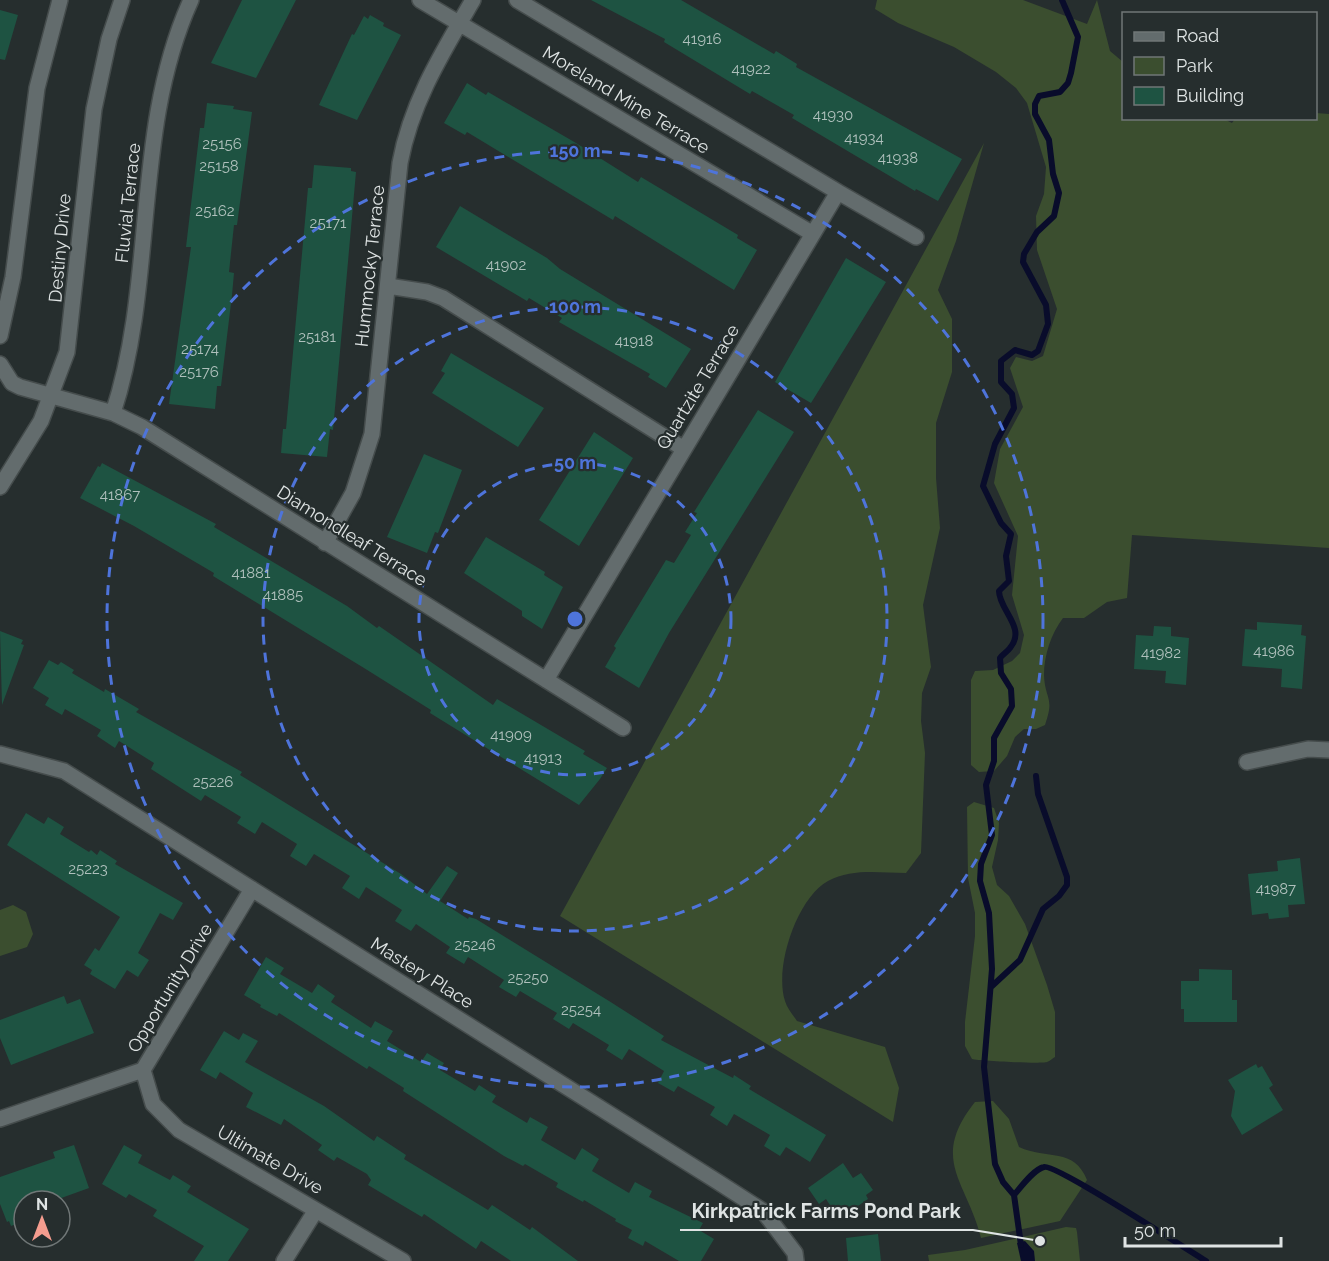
<svg xmlns="http://www.w3.org/2000/svg" width="1329" height="1261" viewBox="0 0 1329 1261" font-family="Raleway,sans-serif">
	<rect width="100%" height="100%" fill="#262e2e"/>
	<path fill="#3b4e2f" d="M877 0H1023L1087 24 1097 0 1110 51 1123 62 1124 118H1222L1232 123 1235 119 1316 118V113L1329 114V548L1132 535 1127 598 1107 602 1084 618H1063C1051 634 1044 655 1044 675 1045 700 1055 697 1045 725L1036 729H1024L1015 737 1007 756 994 771 979 772 971 765V680L975 671 993 670 1012 661 1020 653 1024 635 1012 595 1018 536 994 483 1000 449 1023 407 1010 368 1016 357 1032 361 1043 356 1057 309 1037 250 1036 216 1044 194 1046 167 1027 103 1016 88 996 72 954 47 898 23 875 9Z
		M984 143 956 241 938 290 952 319V372L936 423V478L940 528 923 605 931 667 922 693 921 721 925 753 921 853 906 873C880 873 852 868 828 881 797 898 774 967 785 1001 787 1008 793 1015 797 1021L885 1047 899 1088 893 1122 560 916Z
		M974 802 994 808 999 823 998 840 992 867 997 885 1009 896 1025 924 1047 985 1055 1012V1057C1053 1058 1050 1061 1047 1062 1041 1064 981 1061 972 1059L965 1046V1022L975 936V913L968 878 967 807Z
		M13 905 26 912 33 934 27 947 0 956V910Z
		M993 1101 1009 1119 1019 1147C1047 1160 1074 1147 1087 1180L1060 1221 981 1238C967 1181 929 1160 975 1102Z
		M1066 1227 1076 1228 1077 1232 1080 1261H929L928 1255 965 1250Z"/>
	<path fill="#090c2b" d="M1025 1241 1034 1251 1035 1261H1021L1017 1243Z"/>
	<g fill="none" stroke-linecap="round" stroke-linejoin="round">
		<path stroke="#090c2b" stroke-width="6" d="M991 987 1020 960 1043 909 1059 896 1067 885V877L1038 794 1036 776
			M1014 1195C1021 1187 1034 1169 1044 1167 1056 1164 1186 1249 1206 1261
			M1021 1245 1014 1195 1003 1182 995 1164 984 1067 992 969 989 913 980 881 981 864 992 835 986 785 994 761V738L1012 706 1011 689 1001 673 1000 658C1003 654 1007 652 1010 648 1027 628 999 610 999 591L1009 581 1006 556 1011 534 1001 523 983 486 995 444 1014 408 1012 394 1001 382V361L1015 350 1032 355 1038 351 1048 324 1046 305 1023 262 1024 254 1037 232 1054 216 1059 193 1053 174 1049 140 1035 114V104L1039 96 1060 92 1068 83 1071 73 1078 37 1062 0"/>
	</g>
	<path fill="#1e5342" d="M242 0H296L256 78 211 63Z
		M591 0H681L774 54 776 51 797 64 796 67 962 159 938 201 916 189 915 191 792 118 794 115 752 91 750 94 664 42 665 39Z
		M0 10 18 15 5 60 0 59Z
		M370 15 384 23 383 26 401 35 357 120 319 105 352 34 354 35 364 16 368 19Z
		M467 83 486 95 488 92 576 143 638 182 641 177 738 235 737 238 757 250 734 290 615 216 613 220 467 132 465 135 444 123Z
		M207 103 234 106 233 109 252 112 237 225H234L229 272 234 273 232 295 221 386H217L215 409 169 404 191 247H186L200 128H204Z
		M314 165 351 168V171L356 172 333 430 330 429 327 457 281 453 283 429H286L308 188H312Z
		M460 206 547 258 560 269 691 349 666 388 648 377 650 374 559 322 562 318 529 298 527 301 436 247Z
		M846 258 886 282 811 403 775 382Z
		M451 353 544 408 518 447 432 393 445 373 441 371Z
		M758 410 794 432 669 633 639 688 605 667 616 648 614 646 666 560 674 563 691 535 685 532 697 513 694 512Z
		M594 432 633 458 579 546 539 520Z
		M424 454 462 470 438 533 435 532 427 553 387 537Z
		M102 463 216 524 214 527 347 606 377 628 379 626 493 705 497 699 585 751 583 754 607 768 600 779 579 805 430 713 431 710 364 668 213 576 214 573 134 526 80 498 98 466 100 467Z
		M486 537 545 572 544 575 563 587 542 629 522 616V611L464 573Z
		M1257 622 1302 625 1301 635 1306 636 1302 689 1281 687 1282 669 1242 666 1245 629 1257 630Z
		M1154 626 1171 627V636L1189 638 1186 685 1165 683 1166 671 1134 669 1136 635 1153 636Z
		M0 631 23 640 21 644 24 645 2 705Z
		M49 660 58 665 61 662 74 670 72 673 104 692 105 689 139 709 136 712 242 772 240 775 401 874 427 894 447 866 458 873 440 901 468 919 469 917 476 919 609 1001 664 1036 661 1040 733 1078 734 1075 751 1086 749 1089 826 1135 810 1162 786 1147 780 1156 764 1146 770 1135 734 1114 727 1126 710 1115 715 1107 678 1086 674 1092 658 1083 664 1071 629 1049 622 1060 606 1050 609 1045 573 1023 569 1029 553 1019 557 1013 520 991 516 997 499 987 504 980 468 957 464 964 446 953 450 947 416 924 411 931 395 921 402 910 366 887 359 899 342 888 350 876 314 854 306 866 290 856 297 844 262 822 255 834 237 823 241 817 205 795 201 801 151 769 154 763 119 741 115 748 97 736 101 730 65 709 62 715 45 705 49 698 33 688Z
		M26 813 44 824 48 817 64 827 60 834 89 852 91 850 97 855 100 850 117 861 115 864 183 903 173 920 160 913 138 953 149 960 138 977 127 970 115 989 90 974 92 970 84 965 95 948 99 951 120 917 7 845Z
		M1300 858 1305 904 1288 905 1289 917 1269 919 1268 913 1252 915 1248 874 1278 871 1277 861Z
		M266 957 284 968 280 974 312 993 318 984 335 996 331 1002 371 1028 375 1021 393 1031 387 1041 421 1062 427 1053 444 1063 440 1070 475 1091 479 1085 496 1096 492 1102 527 1123 530 1117 548 1127 541 1140 575 1160 582 1148 599 1159 592 1171 629 1193 635 1182 652 1191 649 1197 703 1223 699 1230 714 1239 701 1261H679L645 1241 643 1246 628 1238 632 1230 615 1221 616 1219 584 1200 583 1202 556 1187 558 1183 525 1164 523 1166 504 1156 403 1091 404 1088 369 1066 367 1069 279 1013 277 1016 260 1007 261 1005 244 995Z
		M1199 969 1232 970V1000H1237V1022H1184V1009H1181V981H1199Z
		M64 996 67 1004 80 999 94 1033 11 1065 0 1038V1020Z
		M224 1031 239 1040 243 1033 258 1041 245 1062 324 1106 374 1141 377 1136 406 1155 404 1159 488 1210 492 1205 530 1230 532 1227 578 1261H511L481 1241 476 1249 424 1214 422 1217 368 1185 371 1180 367 1174 337 1157 334 1161 318 1150 322 1145 284 1119 281 1125 246 1107 253 1093 220 1072 216 1079 200 1070Z
		M1256 1064 1258 1068 1262 1066 1273 1085 1269 1088 1283 1110 1242 1135 1231 1116 1235 1091 1228 1080Z
		M74 1145 89 1188 53 1201H24V1221L11 1226 9 1221 7 1222 0 1204V1177L55 1158 53 1152Z
		M124 1145 142 1155 138 1163 170 1180 173 1175 191 1186 187 1192 249 1229 228 1261H194L204 1246 153 1216 157 1210 129 1194 126 1198 102 1184Z
		M843 1163 853 1178 861 1173 873 1190 866 1195 868 1199 839 1219 826 1199 819 1204 808 1188Z
		M878 1234 881 1261H848L846 1238Z"/>
	<g fill="none" stroke-linecap="round" stroke-linejoin="round">
		<defs>
			<path id="minor" d="M420 0 813 234
				M517 0 838 192
				M388 286 427 292 443 298 684 449
				M0 336 13 277 37 88 60 0
				M0 364 12 383 20 387 113 413 142 427 623 728
				M113 413C157 279 132 130 191 0
				M0 487 41 421 67 352 94 109 109 39 122 0
				M325 543 353 493 372 434 400 163C411 103 442 53 473 0
				M546 680 838 192 916 237
				M0 754 64 771 718 1182 763 1211 795 1253 796 1261
				M1247 762 1308 749 1329 750
				M143 1070 153 1104 179 1130 403 1261
				M0 1119 143 1070 252 889
				M284 1261 316 1210"/>
		</defs>
		<use href="#minor" stroke="#454c4c" stroke-width="18"/>
		<use href="#minor" stroke="#636c6d" stroke-width="15"/>
	</g>
	<g fill="none" stroke="#4e74db" stroke-width="3" stroke-dasharray="10 8">
		<circle cx="575" cy="619" r="156"/>
		<circle cx="575" cy="619" r="312"/>
		<circle cx="575" cy="619" r="468"/>
	</g>
	<g text-anchor="middle" stroke-width="4.5" stroke-linejoin="round" paint-order="stroke">
		<g font-size="15" fill="#afc0bc">
			<text x="702" y="44">41916</text>
			<text x="751" y="74">41922</text>
			<text x="833" y="120">41930</text>
			<text x="864" y="143">41934</text>
			<text x="222" y="149">25156</text>
			<text x="898" y="163">41938</text>
			<text x="219" y="171">25158</text>
			<text x="215" y="216">25162</text>
			<text x="328" y="228">25171</text>
			<text x="506" y="270">41902</text>
			<text x="317" y="342">25181</text>
			<text x="634" y="346">41918</text>
			<text x="200" y="354">25174</text>
			<text x="199" y="377">25176</text>
			<text x="120" y="500">41867</text>
			<text x="251" y="578">41881</text>
			<text x="283" y="600">41885</text>
			<text x="1274" y="656">41986</text>
			<text x="1161" y="658">41982</text>
			<text x="511" y="740">41909</text>
			<text x="543" y="763">41913</text>
			<text x="213" y="787">25226</text>
			<text x="88" y="874">25223</text>
			<text x="1276" y="894">41987</text>
			<text x="475" y="950">25246</text>
			<text x="528" y="983">25250</text>
			<text x="581" y="1015">25254</text>
		</g>
		<g font-size="18" fill="#dfe4e4" stroke="#262e2e">
			<text transform="translate(626 100) rotate(31)" y="6">Moreland Mine Terrace</text>
			<text transform="translate(128 203) rotate(-84)" y="6">Fluvial Terrace</text>
			<text transform="translate(60 248) rotate(-85)" y="6">Destiny Drive</text>
			<text transform="translate(370 266) rotate(-84)" y="6">Hummocky Terrace</text>
			<text transform="translate(698 387) rotate(-59)" y="6">Quartzite Terrace</text>
			<text transform="translate(352 536) rotate(32)" y="6">Diamondleaf Terrace</text>
			<text transform="translate(422 973) rotate(32)" y="6">Mastery Place</text>
			<text transform="translate(170 988) rotate(-59)" y="6">Opportunity Drive</text>
			<text transform="translate(270 1160) rotate(30)" y="6">Ultimate Drive</text>
		</g>
	</g>
	<circle cx="575" cy="619" r="9" fill="#4e74db" stroke="#262e2e" stroke-width="3"/>
	<g font-size="18" text-anchor="middle" font-weight="bold" fill="#4e74db" stroke="#262e2e" stroke-width="4.5" stroke-linejoin="round" paint-order="stroke">
		<text x="575" y="157">150 m</text>
		<text x="575" y="313">100 m</text>
		<text x="575" y="469">50 m</text>
	</g>
	<path fill="none" stroke="#dfe4e4" stroke-width="2" d="M1040 1241L973 1230H680"/>
	<circle fill="#dfe4e4" stroke="#262e2e" stroke-width="2" cx="1040" cy="1241" r="6"/>
	<g font-size="20" text-anchor="middle" font-weight="bold" fill="#dfe4e4" stroke="#262e2e" stroke-width="4.5" stroke-linejoin="round" paint-order="stroke">
		<text x="826" y="1218">Kirkpatrick Farms Pond Park</text>
	</g>
	<rect x="1122" y="12" width="195" height="108" fill="#262e2e" stroke="#707777" stroke-width="1.5"/>
	<rect x="1134" y="32" width="30" height="9" fill="#636c6d" stroke="#707777" stroke-width="1.5"/>
	<text x="1176" y="42" font-size="18" fill="#dfe4e4">Road</text>
	<rect x="1134" y="57" width="30" height="18" fill="#3b4e2f" stroke="#707777" stroke-width="1.5"/>
	<text x="1176" y="72" font-size="18" fill="#dfe4e4">Park</text>
	<rect x="1134" y="87" width="30" height="18" fill="#1e5342" stroke="#707777" stroke-width="1.5"/>
	<text x="1176" y="102" font-size="18" fill="#dfe4e4">Building</text>
	<g transform="translate(42 1219)"><circle r="28" fill="#262e2e" stroke="#707777" stroke-width="1.5"/>
	<path d="M0-4.5L10 22L0 15L-10 22Z" fill="#f59d8f"/>
	<text y="-9" font-size="16" font-weight="bold" text-anchor="middle" fill="#dfe4e4">N</text>
	</g>
	<path d="M1125 1237v9h156v-9" fill="none" stroke="#dfe4e4" stroke-width="3"/>
	<text x="1134" y="1237" font-size="18" fill="#dfe4e4" stroke="#262e2e" stroke-width="4.5" paint-order="stroke">50 m</text>
</svg>
